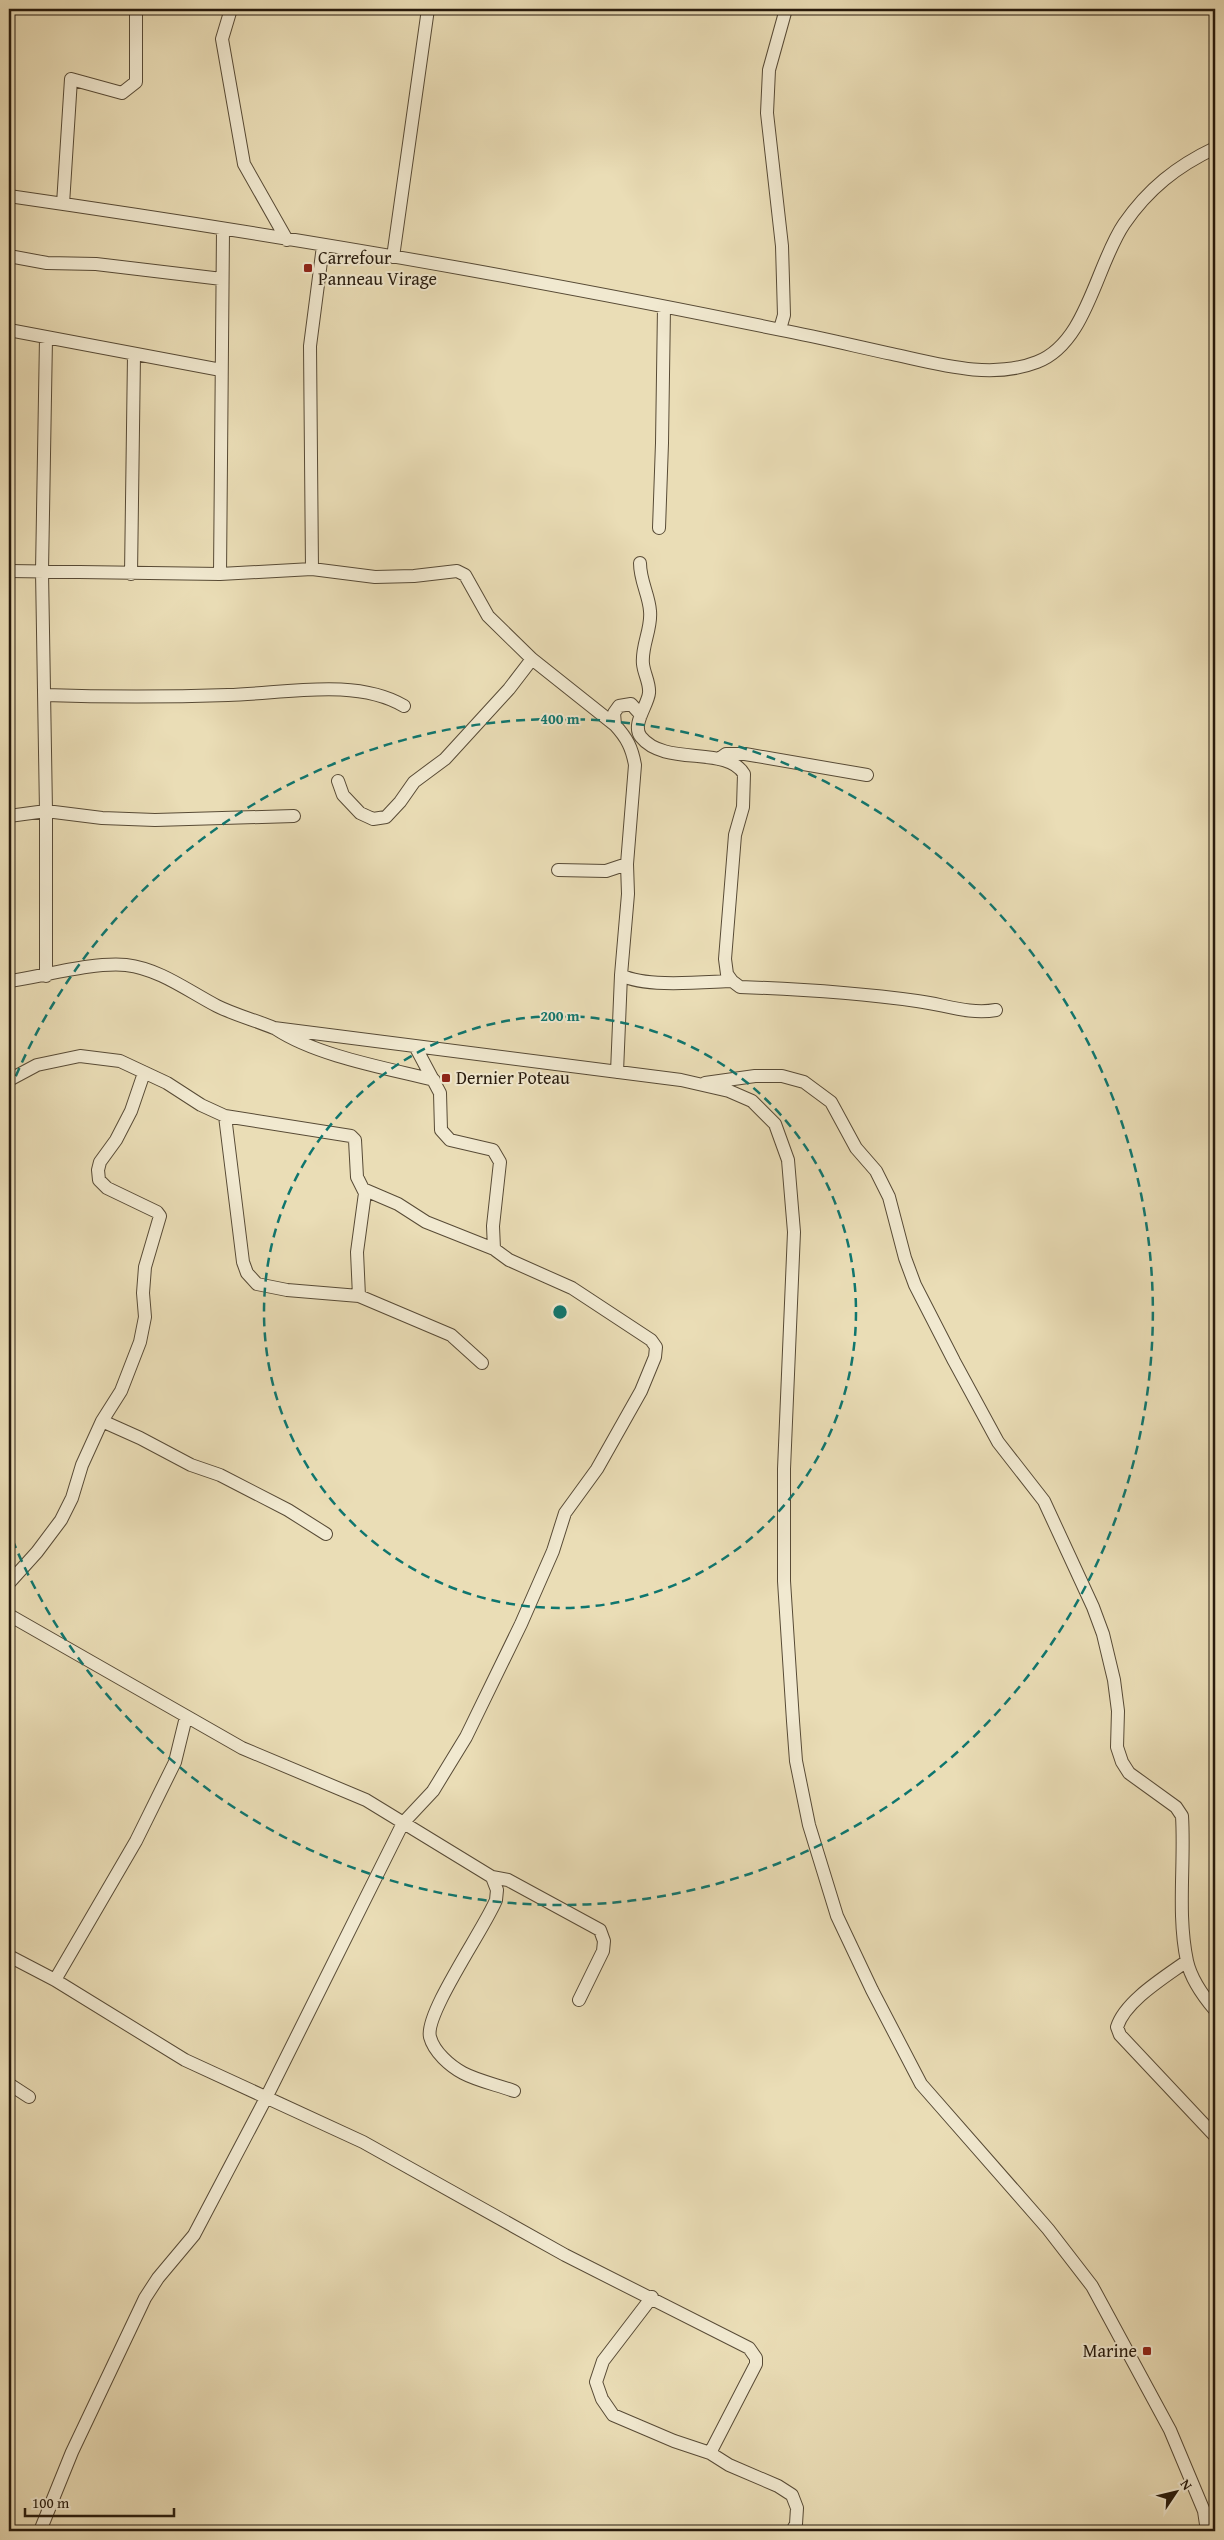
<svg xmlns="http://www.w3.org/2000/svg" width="1224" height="2540" viewBox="0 0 1224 2540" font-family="'Gentium Book Plus',serif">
	<rect width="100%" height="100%" fill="#eaddb6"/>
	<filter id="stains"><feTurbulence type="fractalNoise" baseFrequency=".004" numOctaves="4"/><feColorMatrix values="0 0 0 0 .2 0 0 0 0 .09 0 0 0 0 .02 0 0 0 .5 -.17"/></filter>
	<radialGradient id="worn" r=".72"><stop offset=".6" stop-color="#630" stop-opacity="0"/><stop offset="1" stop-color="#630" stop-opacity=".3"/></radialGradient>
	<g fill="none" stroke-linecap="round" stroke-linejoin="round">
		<defs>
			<path id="minor" d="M231 9 222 39 244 164 287 240
				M9 196C161 218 314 242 465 269 570 288 676 308 781 330 818 337 855 346 892 354 938 364 991 380 1037 362 1087 343 1096 265 1124 224 1148 189 1177 166 1215 148
				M63 204 71 79 122 93 136 82V9
				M9 256 47 263 96 264 222 279
				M393 257 428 9
				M780 329 784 315 782 246 767 113 769 70 786 9
				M9 330 221 370
				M659 528 662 443 664 307
				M640 563C640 581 649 595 650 611 652 629 641 646 643 664 644 674 650 683 649 693 648 705 631 725 641 737 665 767 727 745 744 774L743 807 735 835 725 959 727 974 732 981 740 987C799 989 858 993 917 1001 943 1004 969 1015 996 1010
				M312 569 310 346 323 246
				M9 571 220 574 312 569 375 577 414 576 457 571 465 575 488 616 532 659 615 725C627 738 632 748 635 765L627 864 606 871 558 870
				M131 574 134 355
				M220 574 223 230
				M45 695C106 697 167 697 228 695 282 694 355 677 404 706
				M615 725 614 713 619 706 631 704 641 715
				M719 759 726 754H745L867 775
				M338 781 343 795 360 813 373 819 386 817 400 802 414 782 445 759 509 689 532 659
				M9 816 46 811 102 818 155 820 294 816
				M621 975C646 988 703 982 732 981
				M46 976V811L42 571 46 338
				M9 981C45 976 91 962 126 965 160 969 188 991 217 1006 235 1015 255 1020 274 1028L681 1080 729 1091 752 1101 775 1124 788 1160 794 1232 784 1469V1581L793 1721 796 1761 809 1825 837 1916 872 1990 921 2084 1048 2229 1092 2286 1170 2430 1204 2511 1207 2531
				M276 1029C317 1056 386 1068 434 1080
				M617 1072 621 975 628 894 627 864
				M9 1080 37 1065 80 1056 120 1061 167 1083 201 1105 225 1116 351 1136 355 1140 357 1177 365 1193 357 1252 359 1296
				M705 1083 755 1076H782L804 1082 831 1102 856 1148 876 1171 889 1197 905 1258 915 1285 954 1361 998 1442 1044 1501 1093 1607 1103 1634 1114 1680 1118 1711 1117 1747 1122 1762 1129 1773 1176 1807 1182 1816C1185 1863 1177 1914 1187 1961 1191 1979 1203 1996 1215 2010
				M225 1116 243 1262 247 1273 257 1284 287 1290 359 1296 451 1335 482 1363
				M363 1189 398 1204 426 1222 494 1249
				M102 1421 140 1438 191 1465 220 1475 288 1510 326 1534
				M9 1583 37 1552 61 1520 72 1498 82 1465 102 1421 121 1391 140 1342 145 1317 143 1293 145 1267 160 1216 157 1212 107 1188 99 1180 98 1170 100 1162 116 1140 131 1111 144 1073
				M9 1615 242 1748 366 1800 492 1877 508 1880 600 1930 604 1941 603 1951 579 2000
				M492 1877 497 1890 496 1900C486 1926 424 2014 430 2037 434 2052 450 2066 463 2073 478 2081 498 2085 514 2091
				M9 1956 55 1980 185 2060 363 2142 565 2255 749 2348 756 2358V2364L710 2453
				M1187 1961C1165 1977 1125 2001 1117 2027L1120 2035 1215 2136
				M55 1980 136 1841 175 1762 186 1717
				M9 2084 29 2097
				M652 2297 603 2361 596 2382 602 2399 613 2415 674 2441 710 2453 729 2465 778 2486 792 2495 797 2508 796 2524 792 2531
				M40 2531 72 2452 145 2298 158 2278 194 2235 266 2098 403 1823 433 1791 466 1737 521 1624 553 1551 565 1513 597 1469 641 1391 655 1357 656 1347 651 1340 572 1288 509 1260 494 1249 493 1226 500 1162 493 1150 450 1140 441 1130 440 1093 415 1046"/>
		</defs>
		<use href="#minor" stroke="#584b36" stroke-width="14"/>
		<use href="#minor" stroke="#f1e9d0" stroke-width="12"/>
	</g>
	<g fill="none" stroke="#0f766e" stroke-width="2.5" stroke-dasharray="9 6">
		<circle cx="560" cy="1312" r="296"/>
		<path d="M10 1090A593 593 0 1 1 10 1534"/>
	</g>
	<g fill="#8f2418" stroke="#f1e9d0" stroke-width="2">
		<rect x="303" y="263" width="10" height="10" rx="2.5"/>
		<rect x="441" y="1073" width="10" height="10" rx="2.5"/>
		<rect x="1142" y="2346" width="10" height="10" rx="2.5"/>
	</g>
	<g text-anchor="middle" stroke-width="4" stroke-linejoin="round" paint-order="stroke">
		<g font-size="18" fill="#271a0c" stroke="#f1e9d0" text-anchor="start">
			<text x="318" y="264">Carrefour<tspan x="318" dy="21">Panneau Virage</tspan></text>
			<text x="456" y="1084">Dernier Poteau</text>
			<text x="1137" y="2357" text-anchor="end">Marine</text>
		</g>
	</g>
	<circle cx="560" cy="1312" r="8" fill="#0f766e" stroke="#f1e9d0" stroke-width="2.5"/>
	<g font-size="15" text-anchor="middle" font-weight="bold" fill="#0f766e" stroke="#f1e9d0" stroke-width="4" stroke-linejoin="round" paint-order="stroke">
		<text x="560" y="724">400 m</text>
		<text x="560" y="1021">200 m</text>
	</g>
	<rect width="1224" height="2540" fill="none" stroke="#eaddb6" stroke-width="30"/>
	<rect x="10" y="10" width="1204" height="2520" fill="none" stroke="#271a0c" stroke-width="2.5"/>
	<rect x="15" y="15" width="1194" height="2510" fill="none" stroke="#271a0c"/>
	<g transform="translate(1176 2492) rotate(55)" stroke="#f1e9d0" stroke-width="4" paint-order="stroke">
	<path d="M0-4L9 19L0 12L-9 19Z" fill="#271a0c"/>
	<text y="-8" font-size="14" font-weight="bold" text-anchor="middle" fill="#271a0c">N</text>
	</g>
	<path d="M25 2508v8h149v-8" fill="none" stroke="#271a0c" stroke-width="2.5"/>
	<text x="32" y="2508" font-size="15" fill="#271a0c" stroke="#f1e9d0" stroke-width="4" paint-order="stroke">100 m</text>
	<rect width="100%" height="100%" filter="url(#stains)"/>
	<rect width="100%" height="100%" fill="url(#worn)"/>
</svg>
